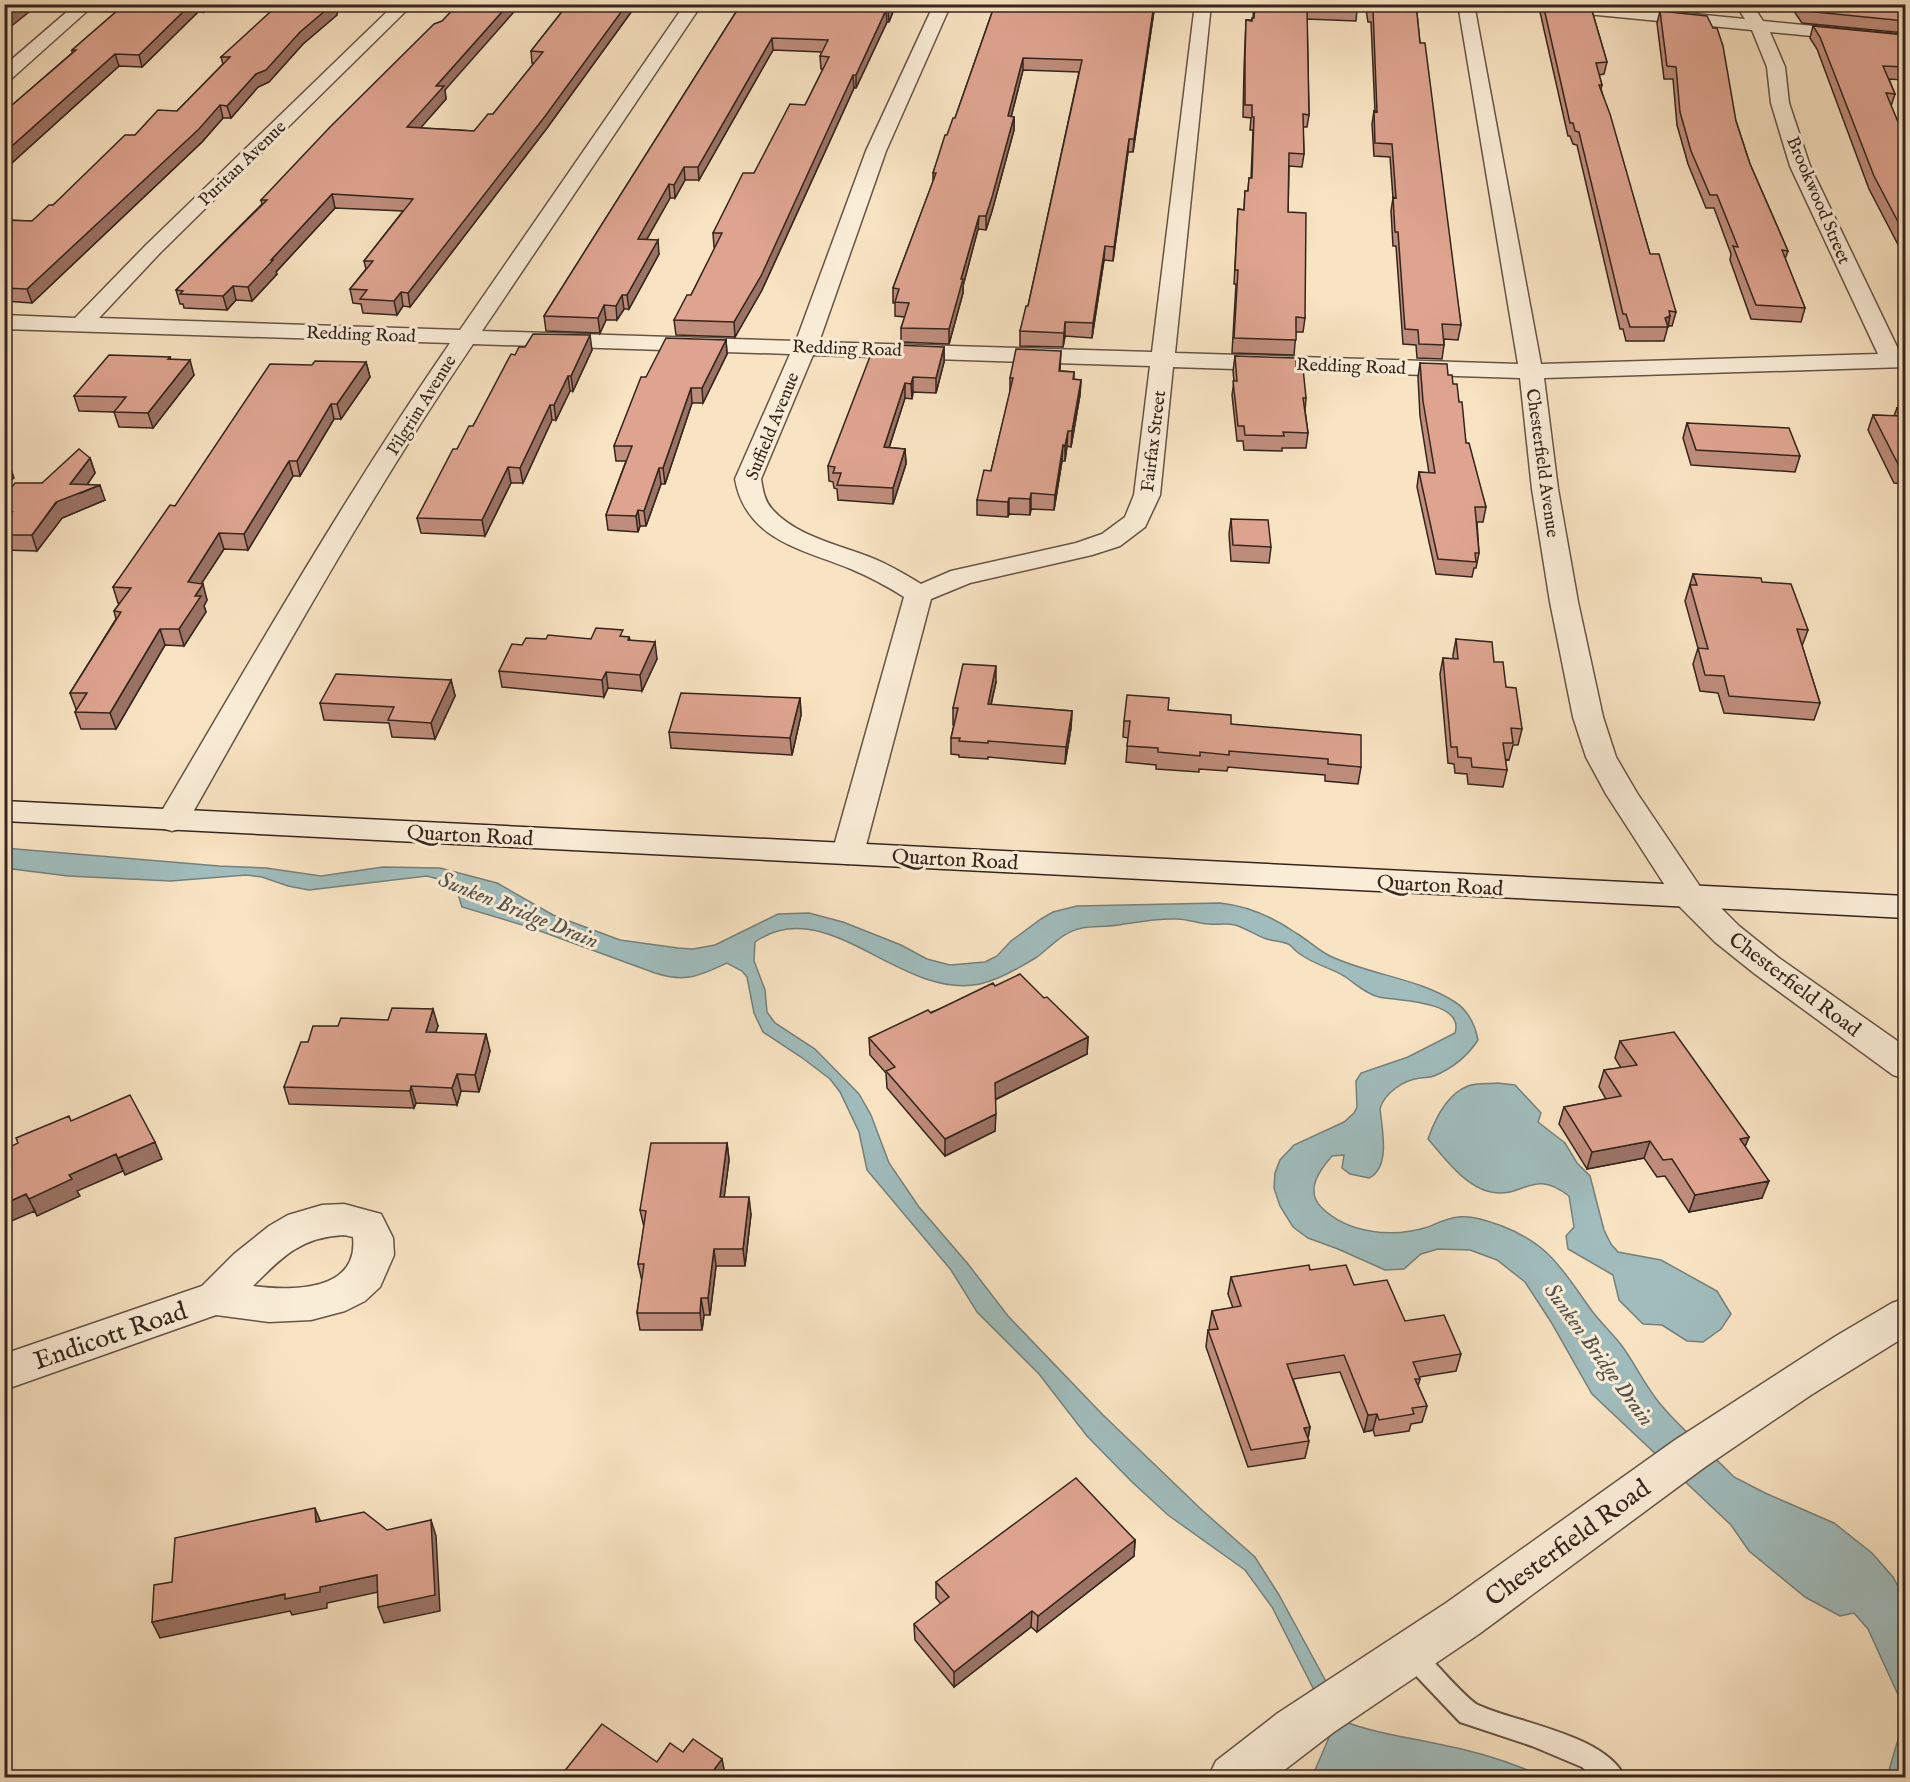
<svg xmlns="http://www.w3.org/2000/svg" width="1910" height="1782" viewBox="0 0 1910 1782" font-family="'IM FELL English',serif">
	<rect width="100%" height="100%" fill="#f8e3c2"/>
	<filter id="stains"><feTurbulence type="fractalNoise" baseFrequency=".00333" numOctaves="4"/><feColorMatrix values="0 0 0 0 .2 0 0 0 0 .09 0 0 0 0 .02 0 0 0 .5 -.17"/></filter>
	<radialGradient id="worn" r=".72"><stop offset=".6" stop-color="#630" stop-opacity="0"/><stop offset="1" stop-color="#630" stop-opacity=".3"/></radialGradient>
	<path fill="#a0bcbc" stroke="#75807c" stroke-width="1.5" d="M4 848 219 866 266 868 321 876 383 867 440 868 497 883 553 915 620 940 678 948 693 949 715 945 778 914 809 913 843 922 901 945 927 959 950 965 985 962 997 956 1011 941 1041 919 1053 912 1077 906 1220 903C1248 906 1273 917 1296 933 1308 940 1318 950 1330 956 1370 975 1418 978 1455 1002 1469 1011 1475 1025 1478 1040 1467 1057 1453 1068 1434 1076 1429 1078 1425 1077 1420 1078 1404 1080 1384 1093 1380 1109 1382 1129 1391 1167 1369 1178L1350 1174 1342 1168 1344 1155 1332 1156C1319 1171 1305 1190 1321 1207 1348 1234 1393 1238 1428 1227 1438 1223 1447 1218 1458 1217 1472 1215 1489 1221 1502 1226 1551 1245 1563 1271 1592 1311 1601 1323 1613 1334 1622 1346 1636 1365 1646 1388 1662 1406 1681 1429 1706 1449 1727 1470L1734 1477 1765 1493 1834 1523 1872 1553 1893 1577 1905 1599V1710L1868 1629 1854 1613 1840 1616 1805 1597 1749 1551 1731 1525 1592 1394 1551 1322 1525 1282 1497 1260 1470 1250 1438 1249 1421 1254 1404 1269 1385 1270 1338 1249 1308 1238 1293 1227 1280 1206 1274 1188 1275 1173 1280 1160 1294 1145 1344 1122 1354 1113 1357 1107 1356 1081 1361 1073 1408 1057 1455 1033C1465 1001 1399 1001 1379 997 1366 994 1356 984 1344 976 1331 968 1313 964 1300 954 1296 952 1293 948 1290 945 1282 940 1272 942 1264 938 1254 934 1245 928 1235 925 1226 923 1217 925 1208 924 1197 923 1187 919 1177 919 1156 918 1138 922 1118 925 1106 927 1094 926 1082 928 1062 932 1052 946 1037 957 1021 967 998 980 980 984 901 1001 827 891 755 942L754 961 765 990 767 1012 775 1023 815 1049 859 1094 871 1115 889 1163 919 1207 968 1264 1008 1316 1103 1415 1203 1511 1255 1557 1279 1595 1329 1687 1343 1721C1374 1733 1406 1737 1438 1744 1475 1751 1511 1762 1544 1777H1312L1331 1733 1317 1696 1272 1607 1245 1570 1168 1515 1132 1482 1087 1436 1039 1374 977 1312 951 1270 867 1170 859 1132 840 1092 830 1079 801 1057 763 1032 754 1013 747 977 742 971 727 963C699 976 686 983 655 973L529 927 462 907 456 888 449 882 427 876 309 890 288 886 262 877 246 875 171 881 68 876 5 868Z
		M1497 1083 1515 1085 1541 1113 1538 1122 1565 1143 1577 1163 1590 1176 1604 1230 1611 1244 1618 1252 1661 1260 1717 1291 1731 1314 1721 1329 1703 1342 1687 1341 1662 1325 1643 1324 1619 1300 1613 1275 1568 1249 1566 1236 1574 1227 1569 1196C1532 1167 1524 1199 1491 1192 1465 1187 1444 1157 1428 1139 1435 1119 1447 1094 1468 1086 1476 1083 1489 1084 1497 1083Z
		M1905 1716V1777H1887Z"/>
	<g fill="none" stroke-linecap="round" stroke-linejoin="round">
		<defs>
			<path id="lane" d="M1411 1643 1419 1646C1431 1658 1467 1700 1478 1705 1517 1723 1607 1735 1625 1778H1594L1582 1767 1532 1746 1460 1722 1403 1662 1399 1654 1403 1646Z"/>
			<path id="street" d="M76 4H95L10 80 4 81V66Z
				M395 4H413L160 253 99 318 460 330 685 4H702L482 331 796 341 866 151 934 4H951L886 151 819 342 1152 352 1195 4H1211L1175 353 1518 364 1458 4H1474L1541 364 1878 354 1790 166 1771 103 1767 67 1752 30 1535 9 1527 4H1592L1745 19 1735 4H1752L1763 21 1906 35V45L1770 32 1785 67 1789 103 1810 166 1900 353H1906V367L1544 378 1558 489 1578 602 1603 717 1616 757 1637 793 1701 888 1739 926 1779 958 1906 1047V1079L1893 1075 1755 974 1715 942 1677 904 1606 794 1586 757 1573 717 1550 602 1532 489 1520 378 1173 367 1160 495 1145 527 1120 546 1092 555 970 583 931 599 864 853 859 860 848 864 837 860 832 853 904 597C887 586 870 577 851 569 802 549 746 540 735 479L790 354 473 344C369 497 279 660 188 821L183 828 172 831 161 828 156 821C251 660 344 497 450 343L4 329V315L75 318 146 245ZM813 355 1150 366 1134 495 1125 517 1102 534 1076 543 951 571 921 584C903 573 886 563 867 556 835 544 795 535 772 509 764 500 763 490 761 479Z
				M344 1204 381 1214 393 1238 394 1255 380 1287 365 1301 345 1311 311 1320 269 1322 216 1315 4 1390V1354L202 1286 234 1254 269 1226 288 1215 322 1205ZM344 1235 353 1237C359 1292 292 1291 253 1286 282 1257 301 1237 344 1235Z
				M1906 1298V1336L1811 1395 1705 1467 1479 1634 1334 1732 1274 1778H1208L1216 1761 1278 1713 1446 1603 1675 1440 1836 1336 1892 1303Z"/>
			<path id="secondary" d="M4 801 1906 896V918L4 821Z"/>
		</defs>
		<use href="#lane" stroke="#665446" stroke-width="4"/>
		<use href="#street" stroke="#665446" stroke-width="3"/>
		<use href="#secondary" stroke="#35251c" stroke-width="3"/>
		<use href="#lane" fill="#faedd7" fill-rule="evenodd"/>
		<use href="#street" fill="#faedd7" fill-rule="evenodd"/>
		<use href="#secondary" fill="#faedd7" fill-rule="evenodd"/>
	</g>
	<path fill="#bf8d7c" stroke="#35251c" stroke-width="1.5" d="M125 4H210L204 12H198L142 67 119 66 4 170V112L72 53V50Z
		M568 4H637L547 128 410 307 403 306 397 315 363 313 361 304 353 303 350 289 366 269 364 261 403 211 335 208 276 272 277 274 252 301 236 300 227 310 184 308 183 304H180L176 290 262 204 261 200 445 90 446 99 420 128 474 131 493 114 534 63H532L531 51Z
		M741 4H896L889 22H887L856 88H854L762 290 735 337 676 335 674 320 691 295 716 247H714L713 233 754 173 805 105 823 69H821L820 56 822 52 773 50 699 180H685L675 198H670L647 239 659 254 629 309H624L617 320H606L600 333 546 331 544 316Z
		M995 4H1155L1133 152H1128L1113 261 1104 260 1092 338 1065 336 1063 347 1020 346V331L1028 306 1079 72 1023 70 1011 117H1014V130L992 211 986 230 978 229 963 286V293L949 344 901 342V328L905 317 895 316V303H893V288L933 182V173L947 135 955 118Z
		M1254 4H1354L1357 10 1356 21 1307 19 1309 115 1307 127H1303L1304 154 1302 167 1289 166 1288 212 1305 318 1303 332H1296L1294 355 1232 353 1236 284H1234L1238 209 1244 210 1245 191H1248L1249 178H1251L1253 130H1250L1251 118 1243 117 1244 69 1246 20H1251L1253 18Z
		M1365 4H1416L1420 43 1461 325 1458 340 1444 339V345L1442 359 1417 358 1416 345 1403 344 1396 246H1393L1391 211 1393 198 1390 157 1374 156 1372 124 1374 111 1375 112 1371 22H1368Z
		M1541 4H1590L1607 62 1604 74 1599 75 1602 85 1601 89 1650 254 1676 312 1672 326H1668L1664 341H1626L1623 329H1620L1577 145 1573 144 1570 136H1568L1540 12Z
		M1643 4H1700L1698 12Z
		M1789 4H1905V33L1802 23Z
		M1660 11 1736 121 1750 164 1788 251 1785 259 1805 308 1801 322 1751 319 1730 260 1731 254 1714 208H1706L1688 164 1677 125 1673 79H1664L1657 23Z
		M337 12V15L303 44 269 82 258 87 231 118H223L202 142 32 303 4 301V220L32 221 53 205 135 135 177 111 223 64 221 57Z
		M1813 26 1905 35V80L1889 79 1895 94 1891 106 1905 139V258L1869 189 1817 49 1810 38Z
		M726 340 727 354 703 403H692L665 484H661L646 526H640L638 532 608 530 606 515 626 461H616L614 446 646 377Z
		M944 347V362L936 393 913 392 912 399 905 398 889 448 905 449 906 464 893 504 838 500 837 489 834 488 833 482 829 481 828 466 892 355Z
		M592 350 573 391H570L556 420H552L523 483H511L485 536 421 533 417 518 457 449 473 426 515 355Z
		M1061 351 1060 371 1074 372V380H1081L1080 395 1071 447 1067 446 1065 461H1062L1054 510 1031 509 1030 515 1009 514 1008 517 977 515V500L991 471 1010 393V378Z
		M1235 356 1296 368 1306 398 1305 410 1308 433 1306 448H1282V451L1244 450 1243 441H1237L1232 395 1234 381 1233 371Z
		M170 357 171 360 194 375 153 428 119 427 114 412 79 411 74 396Z
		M366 362 370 377 341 419H334L300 476H293L248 550 224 549 201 584 207 600 204 606 206 612 184 646 165 645 116 729H81L75 712 77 709H76L70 693 116 619 114 611 120 603H118L113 587 175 506Z
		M1420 363 1448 375 1453 384 1459 402 1466 443 1486 507 1483 522H1477L1479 553 1476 568H1474L1472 577 1436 574 1417 487 1419 472 1429 473 1420 416 1418 377Z
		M1897 408 1905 409V484L1894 483 1868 430 1873 415 1894 416Z
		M1687 423 1800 456 1795 472 1691 465 1683 438Z
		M90 458 95 473 87 485 105 500 62 518 37 551 4 550V497L42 483Z
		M1231 519 1271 547 1269 563 1231 561 1229 534Z
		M1693 574 1762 582 1808 630 1802 646 1820 703 1814 720 1724 713 1718 693 1700 691 1693 664 1698 648 1685 601Z
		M624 637H629L630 640 657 659 642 691 608 688 604 697 502 687 499 671 522 645 546 639H591Z
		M1456 639 1494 662 1506 687 1522 729 1518 745H1513L1509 760 1505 759 1507 770 1503 787 1468 784 1467 774 1455 773 1454 764 1448 763 1440 674 1443 658 1453 659V655Z
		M451 680 455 696 435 739 392 737 389 723 324 720 320 703Z
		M996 682 991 705 1072 711 1071 728 1065 764 988 757V759L959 757V755L951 754V738L954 725H953V708Z
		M800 698 801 715 792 755 671 748 669 732Z
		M1168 710 1231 724 1361 767 1358 784 1325 781V775L1228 767 1227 771 1199 769V772L1156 769V765L1126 762 1128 738 1123 737 1124 721Z
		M995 986 1044 998 1088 1037 1087 1054 995 1100V1131L945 1156 887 1088 886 1073 870 1055 869 1038Z
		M338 1026H438L435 1033 490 1051 479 1092 461 1091 457 1105 416 1103 414 1108 289 1104 284 1087 308 1042Z
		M1620 1041 1749 1137 1745 1146 1762 1198 1689 1212 1665 1176 1657 1177 1644 1158 1587 1169 1559 1124 1564 1107 1606 1099 1599 1087 1604 1070 1621 1068 1615 1058Z
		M727 1143 729 1160 724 1197 751 1214 745 1266H716L710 1315H704L702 1330H640L637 1313 642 1281 638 1264 644 1227 640 1210Z
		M1310 1270 1354 1285 1405 1321 1461 1354 1456 1371 1419 1377 1420 1379 1418 1386 1427 1406 1422 1422 1411 1424 1409 1431 1375 1436 1373 1430 1364 1432 1340 1372 1293 1379 1310 1427 1308 1439 1309 1441 1305 1458 1248 1467 1206 1347 1208 1330H1210L1209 1328 1212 1311 1233 1308 1228 1294 1231 1277Z
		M1135 1540 1134 1556 1037 1632 1031 1627 954 1687 915 1640 914 1624 941 1604 936 1598V1582Z"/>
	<path fill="#9b7365" stroke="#35251c" stroke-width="1.5" d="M20 4H39L4 32V17Z
		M191 4H196L198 12 142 67 139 55Z
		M202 4H210L204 12Z
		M332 4H345L337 12V15L303 44 269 82 258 87 231 118 227 106 256 74 300 32Z
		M509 4H521L445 90 446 99 410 140 407 127 436 86Z
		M627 4H637L547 128 410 307 408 293Z
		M891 4H896L889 22 888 10Z
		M1154 4H1155L1133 152 1134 139Z
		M886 10 887 22 856 88V75Z
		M772 38 773 50 699 180 698 167Z
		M115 54 119 66 4 170V153Z
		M1023 58V70L1008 129V116Z
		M853 75 854 88 762 290 735 337 734 322Z
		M220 105 223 118 202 142 32 303 27 289Z
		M1014 117V130L992 211 986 230V216Z
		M1129 139 1128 152 1113 261 1114 247Z
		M684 167 685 180 675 198 674 185Z
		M669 184 670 198 639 253 638 239Z
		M332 194 335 208 276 272 277 274 252 301 248 287 271 260Z
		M979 216 978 229 963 286V293L949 344V329L961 279Z
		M658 240 659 254 629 309 627 295Z
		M1105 246 1104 260 1092 338 1093 323Z
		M233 286 236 300 227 310 223 296Z
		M401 292 403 306 397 315 394 301Z
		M622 295 624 309 617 320 616 306Z
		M604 305 606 320 600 333 598 318Z
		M1670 316 1668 327 1665 318Z
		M1065 322V336L1063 347 1064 333Z
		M590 335 592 350 573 391 571 376Z
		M726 340 727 354 703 403 702 388Z
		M944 347V362L936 393V378Z
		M190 360 194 375 153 428 148 413Z
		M366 362 370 377 341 419 337 404Z
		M568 376 570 391 556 420 554 405Z
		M913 377V392L912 399 911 384Z
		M1081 380 1080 395 1071 447 1072 431Z
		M905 383V398L884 463V447Z
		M691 388 692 403 665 484 663 468Z
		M331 404 334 419 300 476 297 461Z
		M550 405 552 420 523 483 520 468Z
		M1068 431 1067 446 1065 461V446Z
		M1063 445 1062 461 1054 510 1055 495Z
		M905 449 906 464 893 504V488Z
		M90 458 95 473 81 493 100 485 105 500 62 518 37 551 32 535Z
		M289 461 293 476 248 550 244 534Z
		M9 463 14 478 4 486V466Z
		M508 467 511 483 485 536 482 520Z
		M659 468 661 484 646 526 644 511Z
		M1031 493V509L1030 515V499Z
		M1009 498V514L1008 517V502Z
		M638 510 640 526 638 532 636 516Z
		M219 533 224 549 192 598 188 582Z
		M203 584 207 600 204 606 206 612 184 646 179 629 195 596Z
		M160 629 165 645 116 729 110 713Z
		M655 642 657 659 642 691 640 675Z
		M996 666V682L987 721 988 704Z
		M606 672 608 688 604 697 602 680Z
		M451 680 455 696 435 739 431 723Z
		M800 698 801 715 792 755 790 738Z
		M1072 711 1071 728 1065 764 1066 747Z
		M433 1009 438 1026 430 1049 426 1032Z
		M486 1034 490 1051 479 1092 475 1075Z
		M1088 1037 1087 1054 994 1100 995 1083Z
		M457 1074 461 1091 457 1105 452 1088Z
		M411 1086 416 1103 414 1108 410 1091Z
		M996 1114 995 1131 945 1156V1139Z
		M1749 1137 1742 1154 1740 1139Z
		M1650 1141 1644 1158 1587 1169 1592 1152Z
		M155 1142 162 1159 125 1175 118 1158Z
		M727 1143 729 1160 722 1214 720 1197Z
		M116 1154 123 1171 77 1191 80 1196 37 1216 29 1199 69 1175Z
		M1769 1181 1762 1198 1689 1212 1695 1195Z
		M26 1194 35 1211 4 1224V1204Z
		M749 1197 751 1214 745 1266 743 1249Z
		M714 1249 716 1266 710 1315 708 1298Z
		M701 1298 704 1315 702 1330 700 1313Z
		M1377 1414 1373 1430 1364 1432 1368 1415Z
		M1310 1427 1307 1441 1304 1428Z
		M315 1508 322 1525 316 1522Z
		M431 1520 436 1536 440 1611 384 1623 378 1607Z
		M1135 1540 1134 1556 1037 1632 1038 1616Z
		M377 1575 383 1591 327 1603V1608L292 1615 290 1611 160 1638 152 1622Z
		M1032 1611 1031 1627 954 1687V1672Z
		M4 1732 10 1753 4 1755Z
		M722 1759 725 1774 722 1778 713 1771Z"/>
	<path fill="#dea490" stroke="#35251c" stroke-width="1.5" d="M4 4H20L4 17Z
		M125 4H191L139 55 115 54 4 153V112L76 50H72Z
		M279 4H333L300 32 266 70 256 74 227 106 220 105 199 129 27 289 4 288V220L32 221 49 205H53L125 135H135L158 110 177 111 230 57H221Z
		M458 4H509L436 86H444L407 127 474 131 488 114H493L543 52 531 51 568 4H627L546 115 408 293 401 292 394 301 360 299 367 290 350 289 373 261H364L413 199 332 194 271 260H273L248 287 233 286 223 296 180 294 183 291 176 290 267 200H261L330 127 434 24 442 21Z
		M741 4H891L888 10H886L856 75H853L761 276 734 322 674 320 687 295H691L722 233H713L743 173H754L790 104 805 105 829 57 820 56 828 40 772 38 698 167H684L674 185 669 184 638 239 658 240 627 295H622L616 306 604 305 598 318 544 316Z
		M995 4H1154L1134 139H1129L1114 247 1105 246 1093 323 1065 322 1064 333 1020 331 1026 306H1028L1082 60 1023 58 1008 116 1014 117 992 197 986 216H979L961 279H963L949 329 901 328 909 303 895 302 899 289 893 288 936 173H933L945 135H947L953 118H955Z
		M1255 4H1354L1357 10 1307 8 1309 115 1303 114 1304 154 1289 153 1288 212 1306 213 1305 318 1296 317V340L1234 338 1238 270H1235L1238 209 1244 210 1245 191H1248L1249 178H1252L1254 117H1252V105H1245V57L1246 20 1252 21V18H1254Z
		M1369 4H1416L1420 43H1425L1461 325 1442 324 1444 345 1419 344 1418 330 1405 329 1398 232H1395L1393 197 1396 198 1392 144 1375 143 1374 111 1377 112 1373 10H1370Z
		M1543 4H1590L1607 62 1596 63 1602 85H1599L1610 114 1650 254H1659L1676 312 1669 311 1670 316 1665 318 1668 327H1630L1626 314H1623L1579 132 1575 131 1573 123H1570Z
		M1801 4H1905V21L1805 11Z
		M1660 11 1707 16 1713 28H1717L1723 46 1736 121 1750 164 1788 251 1782 250 1805 308 1756 305 1733 246 1738 247 1717 195H1710L1691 151 1680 112 1676 67 1667 66Z
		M1813 26 1905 35V67L1883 66 1895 94 1886 93 1905 139V235L1874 176 1820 37Z
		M533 334 590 335 571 376H568L554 405H550L520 468 508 467 482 520 417 518 453 449H457L469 426H473L511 354 515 355 519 347H525Z
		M666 338 726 340 702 388H691L663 468H659L644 511 638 510 636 516 606 515 632 446H614L641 377H646Z
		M895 345 944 347 936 378 913 377 911 384 905 383 884 447 905 449 893 488 837 485 841 473H833L835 467 828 466 871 354 892 355Z
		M1016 349 1061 351 1059 371 1074 372 1073 379 1081 380 1072 431H1068L1065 446 1063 445 1055 495 1031 493 1030 499 1009 498 1008 502 977 500 984 470 991 471 1013 378H1010Z
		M109 355 170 357 168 359 190 360 148 413 114 412 126 397 74 396Z
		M1235 356 1296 358V368H1303L1306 398H1303L1308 433 1283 432 1284 436 1245 435 1244 426H1238L1233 381H1237Z
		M315 361 366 362 337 404H331L297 461H289L244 534 219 533 188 582 203 584 195 596H201L179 629H160L110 713 75 712 87 693H70L121 612 114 611 131 588 113 587 170 505 175 506 270 364 312 365Z
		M1420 363 1447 364 1448 375H1452L1453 384H1457L1459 402H1462L1466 443H1469L1486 507H1475L1479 553H1475L1476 562 1438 559 1419 472 1435 473 1423 401Z
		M1897 408 1905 409V468H1900L1873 415 1901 416Z
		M1687 423 1789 428 1800 456 1696 450Z
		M79 449 90 458 70 484 100 485 56 502 32 535H4V519L12 512H4V497L15 483H42Z
		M1231 519 1268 520 1271 547 1233 545Z
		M1693 574 1761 578 1762 582 1791 584 1808 630 1797 629 1820 703 1729 696 1724 676 1705 675 1698 648 1708 649 1690 585H1697Z
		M596 628 623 630 620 636 629 637 628 640 655 642 640 675 606 672 602 680 499 671 512 644 522 645 526 638 546 639 548 635 591 639Z
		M1456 639 1492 642 1494 662H1503L1506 687 1516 688 1522 729 1511 728 1513 743H1503L1507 770 1472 767 1471 758 1458 757 1457 747H1451L1443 658 1458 659Z
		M963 664 996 666 988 704 1072 711 1066 747 988 741V743L959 741 960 738H951L958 708H953Z
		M336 674 451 680 431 723 388 720 394 707 320 703Z
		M681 693 800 698 790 738 669 732Z
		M1127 695 1169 698 1168 710 1231 715V724L1361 735V767L1328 764V759L1229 751V755L1200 752V756L1158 752V748L1127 746 1130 721H1124Z
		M1020 974 1044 998 1047 997 1088 1037 995 1083 996 1114 945 1139 886 1071 895 1067 869 1038 928 1010 931 1013 993 983 995 986Z
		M392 1008 433 1009 426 1032 486 1034 475 1075 457 1074 452 1088 411 1086 410 1091 284 1087 301 1042H308L313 1026H338L341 1018 388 1020Z
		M1674 1032 1749 1137 1740 1139 1769 1181 1695 1195 1672 1159 1663 1160 1650 1141 1592 1152 1564 1107 1621 1096 1604 1070 1637 1065 1620 1041Z
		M130 1095 155 1142 118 1158 116 1154 69 1175 72 1179 29 1199 26 1194 4 1204V1150L18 1143 16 1138 69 1116 71 1121Z
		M651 1143H727L720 1197H749L743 1249H714L708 1298H701L700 1313H637L644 1264H638L646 1211 640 1210Z
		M1309 1265 1310 1270 1346 1265 1354 1285 1387 1280 1405 1321 1444 1315 1461 1354 1413 1362 1420 1379H1415L1427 1406 1412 1408 1414 1414 1379 1420 1377 1414 1368 1415 1344 1355 1287 1364 1310 1427 1304 1428 1309 1441 1251 1450 1208 1330 1218 1329 1212 1311 1241 1306 1231 1277Z
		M1076 1478 1135 1540 1038 1616 1032 1611 954 1672 914 1624 949 1597 936 1582Z
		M315 1508 316 1522 364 1512 387 1530 431 1520 435 1595 378 1607 377 1575 320 1587V1592L285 1599V1594L152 1622 154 1585 172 1582 175 1538 262 1519Z
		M602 1724 657 1762 670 1743 683 1752 693 1739 722 1759 713 1771 723 1778H559Z"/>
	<g text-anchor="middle" stroke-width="6" stroke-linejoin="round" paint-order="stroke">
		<g font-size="18" fill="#35251c" stroke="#faedd7">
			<text transform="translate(242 163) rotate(-44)" y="6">Puritan Avenue</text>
			<text transform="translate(1819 200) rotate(67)" y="6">Brookwood Street</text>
			<text transform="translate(361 334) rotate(2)" y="6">Redding Road</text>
			<text transform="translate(847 348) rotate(2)" y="6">Redding Road</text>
			<text transform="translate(1351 366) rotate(2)" y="6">Redding Road</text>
			<text transform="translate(421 405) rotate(-58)" y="6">Pilgrim Avenue</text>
			<text transform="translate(772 426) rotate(-68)" y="6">Suffield Avenue</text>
			<text transform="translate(1153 441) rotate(-83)" y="6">Fairfax Street</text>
			<text transform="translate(1543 463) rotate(82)" y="6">Chesterfield Avenue</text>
		</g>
		<g font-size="21" fill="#35251c" stroke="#faedd7">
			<text transform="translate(470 835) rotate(3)" y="7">Quarton Road</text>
			<text transform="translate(955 859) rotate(3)" y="7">Quarton Road</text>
			<text transform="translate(1440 885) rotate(3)" y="7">Quarton Road</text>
			<text transform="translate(1795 984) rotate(37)" y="7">Chesterfield Road</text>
		</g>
		<g font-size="22" font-style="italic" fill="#55524c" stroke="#faedd7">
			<text transform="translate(519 909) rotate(22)" y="8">Sunken Bridge Drain</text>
			<text transform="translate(1600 1354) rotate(54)" y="8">Sunken Bridge Drain</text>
		</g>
		<g font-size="26" fill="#35251c" stroke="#faedd7">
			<text transform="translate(110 1335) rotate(-19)" y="9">Endicott Road</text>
			<text transform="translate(1567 1542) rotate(-36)" y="9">Chesterfield Road</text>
		</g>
	</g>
	<rect width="1910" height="1782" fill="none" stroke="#f8e3c2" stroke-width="24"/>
	<rect x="6" y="6" width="1898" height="1770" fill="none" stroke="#35251c" stroke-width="3"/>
	<rect x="12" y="12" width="1886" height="1758" fill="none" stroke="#35251c" stroke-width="1.5"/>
	<rect width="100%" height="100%" filter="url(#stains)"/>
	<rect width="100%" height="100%" fill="url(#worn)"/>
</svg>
